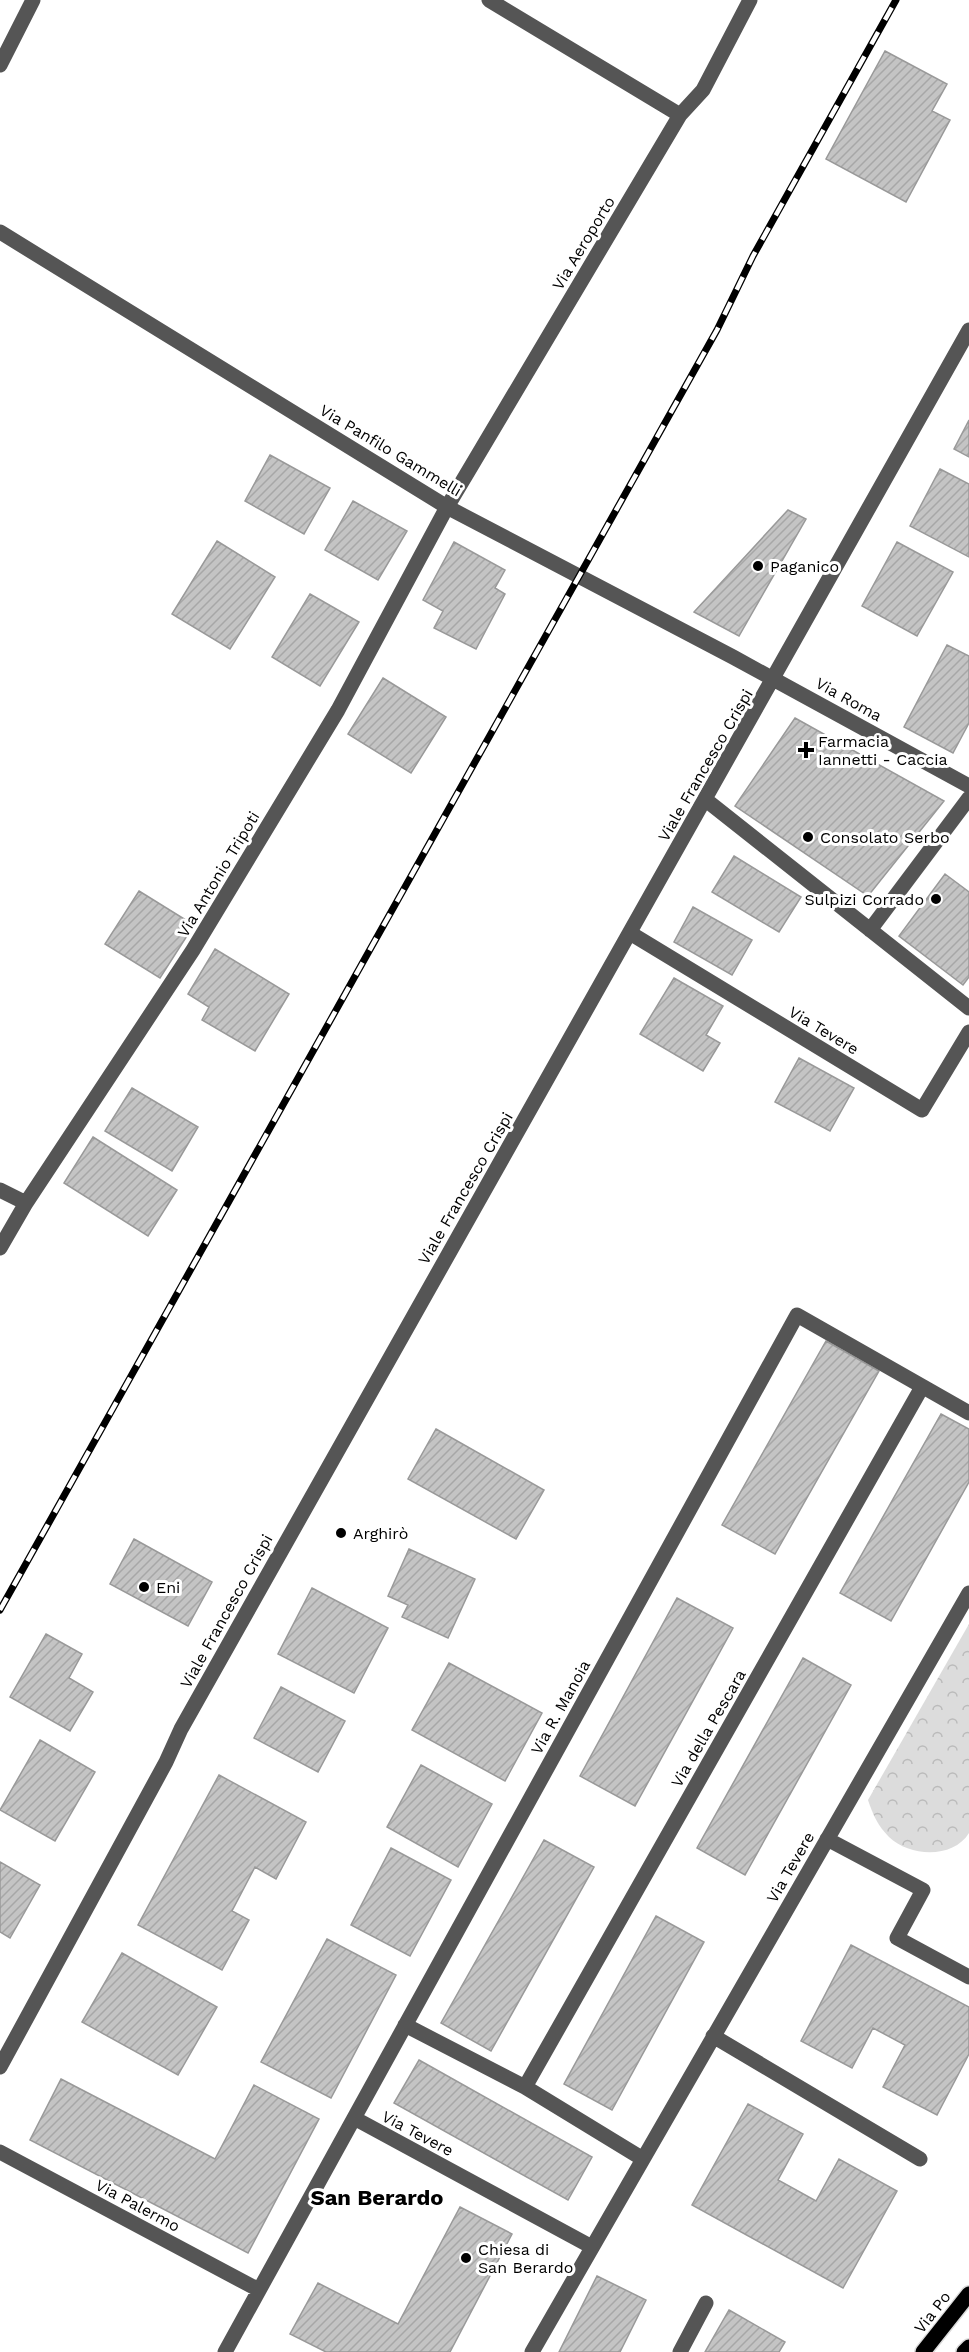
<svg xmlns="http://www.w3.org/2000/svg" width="969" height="2352" viewBox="0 0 969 2352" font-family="'Work Sans',sans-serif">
	<defs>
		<pattern id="park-crowns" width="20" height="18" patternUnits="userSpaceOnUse" patternTransform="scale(1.5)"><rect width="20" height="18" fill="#dcdcdc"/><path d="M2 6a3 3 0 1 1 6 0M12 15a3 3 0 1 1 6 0" fill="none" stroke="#bbb"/></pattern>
		<pattern id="building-hatch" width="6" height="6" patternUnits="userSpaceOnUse" patternTransform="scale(1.5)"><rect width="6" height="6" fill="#c4c4c4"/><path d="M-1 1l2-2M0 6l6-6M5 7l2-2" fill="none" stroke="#a7a7a7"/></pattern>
	</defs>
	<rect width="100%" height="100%" fill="#fff"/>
	<path fill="url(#park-crowns)" d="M969 1624V1833C953 1859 910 1857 889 1837 878 1826 873 1815 868 1800Z"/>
	<path fill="url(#building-hatch)" stroke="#999" stroke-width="1.5" d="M885 51 947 84 932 111 950 120 906 202 826 159Z
		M969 420V457L954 449Z
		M270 455 330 488 304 534 245 501Z
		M940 469 969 484V557L910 526Z
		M353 501 407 531 378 580 325 550Z
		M788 510 806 519 739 636 694 612Z
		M217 541 275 577 230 649 172 614Z
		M454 542 505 570 495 588 505 594 476 649 434 628 443 611 423 600Z
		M897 542 953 572 917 636 862 606Z
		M310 594 359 622 320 686 272 657Z
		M947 645 969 656V723L953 753 904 727Z
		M383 678 446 717 411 773 348 734Z
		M795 718 944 801 868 896 735 806Z
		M734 856 801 897 779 932 712 892Z
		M945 874 969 892V977L963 985 899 936Z
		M139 891 194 925 160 978 105 944Z
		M693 907 752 940 732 975 674 942Z
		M215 949 289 994 255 1051 202 1020 209 1007 188 994Z
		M674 978 723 1006 706 1035 720 1043 703 1071 640 1034Z
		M799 1058 854 1088 830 1131 775 1102Z
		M132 1088 198 1127 172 1171 105 1131Z
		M93 1137 177 1190 148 1236 64 1183Z
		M826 1341 879 1371 775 1554 722 1525Z
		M941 1414 969 1429V1482L891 1621 840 1593Z
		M436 1429 544 1490 516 1539 408 1479Z
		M134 1539 212 1582 188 1626 110 1584Z
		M409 1549 475 1579 448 1638 402 1617 408 1605 388 1596Z
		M312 1588 388 1628 354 1693 278 1654Z
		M677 1598 733 1628 635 1806 580 1776Z
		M46 1634 82 1654 69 1678 93 1692 70 1731 10 1697Z
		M803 1658 851 1685 745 1875 697 1848Z
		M449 1663 542 1713 505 1781 412 1730Z
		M281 1687 345 1721 318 1772 254 1738Z
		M40 1740 95 1772 55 1841 0 1810Z
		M421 1765 492 1804 458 1867 387 1827Z
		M219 1775 306 1822 276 1879 255 1867 232 1911 249 1920 222 1970 138 1925Z
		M544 1840 594 1867 491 2051 441 2023Z
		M391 1848 451 1880 410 1956 351 1925Z
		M0 1862 40 1885 10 1938 0 1932Z
		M656 1916 704 1942 612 2110 564 2084Z
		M327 1939 396 1975 331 2098 261 2062Z
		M851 1945 969 2007V2054L937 2115 883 2087 905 2045 873 2028 852 2068 801 2041Z
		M122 1953 217 2007 178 2075 82 2022Z
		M419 2060 592 2157 568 2200 394 2103Z
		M61 2079 215 2159 254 2085 319 2119 248 2253 30 2140Z
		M748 2104 803 2134 778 2180 816 2201 839 2159 897 2191 843 2288 692 2205Z
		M460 2207 512 2234 450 2352H326L290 2334 318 2283 398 2324Z
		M597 2276 646 2300 620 2352H559Z
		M729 2310 785 2342 779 2352H705Z"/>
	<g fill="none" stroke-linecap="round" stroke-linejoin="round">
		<defs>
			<path id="major" d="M923 2352 969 2294
				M964 2352 969 2347"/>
		</defs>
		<use href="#major" stroke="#dbdbdb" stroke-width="18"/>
		<path stroke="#555" stroke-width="15" d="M489 0 680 115
			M0 65 33 0
			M0 232 447 507 733 657 969 786
			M706 800 969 1008
			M870 930 969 798
			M630 933 922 1110 969 1032
			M0 1190 26 1203
			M0 1248 26 1203 193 950 338 710 447 507 680 115 703 90 750 0
			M827 1839 923 1890 897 1938 969 1977
			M405 2025 525 2087 643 2159
			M713 2036 920 2159
			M0 2067 166 1762 181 1729C441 1261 708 797 969 330
			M525 2087 922 1387
			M354 2118 592 2247
			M0 2152 259 2290
			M225 2352 797 1315 969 1413
			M532 2352 969 1593
			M680 2352 706 2303"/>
		<use href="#major" stroke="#000" stroke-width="15"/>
		<defs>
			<path id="rail" d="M0 1610 717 330 753 256 896 0"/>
		</defs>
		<use href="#rail" stroke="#000" stroke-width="7"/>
		<use href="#rail" stroke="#fff" stroke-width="4.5" stroke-dasharray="14" stroke-linecap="butt"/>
	</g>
	<g fill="#000" stroke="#fff" stroke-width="2">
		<circle cx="758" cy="566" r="6"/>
		<path d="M803 741h6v6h6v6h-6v6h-6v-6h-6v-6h6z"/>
		<circle cx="808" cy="837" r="6"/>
		<circle cx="936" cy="899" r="6"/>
		<circle cx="341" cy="1533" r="6"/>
		<circle cx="144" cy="1587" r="6"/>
		<circle cx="466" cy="2258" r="6"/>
	</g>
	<g text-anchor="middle" stroke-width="6" stroke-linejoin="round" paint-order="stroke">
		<g font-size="16" fill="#000" stroke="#fff">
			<text transform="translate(583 243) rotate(-59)" y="6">Via Aeroporto</text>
			<text transform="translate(391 450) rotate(31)" y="6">Via Panfilo Gammelli</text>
			<text transform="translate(849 699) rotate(29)" y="6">Via Roma</text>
			<text transform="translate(705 765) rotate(-60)" y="6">Viale Francesco Crispi</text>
			<text transform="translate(218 874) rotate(-59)" y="6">Via Antonio Tripoti</text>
			<text transform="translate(824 1030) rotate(31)" y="6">Via Tevere</text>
			<text transform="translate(465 1188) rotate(-60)" y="6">Viale Francesco Crispi</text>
			<text transform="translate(226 1611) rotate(-61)" y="6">Viale Francesco Crispi</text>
			<text transform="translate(560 1707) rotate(-61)" y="6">Via R. Manoia</text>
			<text transform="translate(708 1728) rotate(-60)" y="6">Via della Pescara</text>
			<text transform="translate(790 1867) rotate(-60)" y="6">Via Tevere</text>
			<text transform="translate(418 2133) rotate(28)" y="6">Via Tevere</text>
			<text transform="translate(138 2205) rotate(28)" y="6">Via Palermo</text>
			<text transform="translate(932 2312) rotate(-52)" y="6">Via Po</text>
		</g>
		<g font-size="16" fill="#000" stroke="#fff" text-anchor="start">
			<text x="770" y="572">Paganico</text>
			<text x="818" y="747">Farmacia<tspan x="818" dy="18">Iannetti - Caccia</tspan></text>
			<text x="820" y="843">Consolato Serbo</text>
			<text x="924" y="905" text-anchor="end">Sulpizi Corrado</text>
			<text x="353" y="1539">Arghirò</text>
			<text x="156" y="1593">Eni</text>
			<text x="478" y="2255">Chiesa di<tspan x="478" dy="18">San Berardo</tspan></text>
		</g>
		<g font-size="22" font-weight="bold" fill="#000" stroke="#fff">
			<text x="377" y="2205">San Berardo</text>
		</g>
	</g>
</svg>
